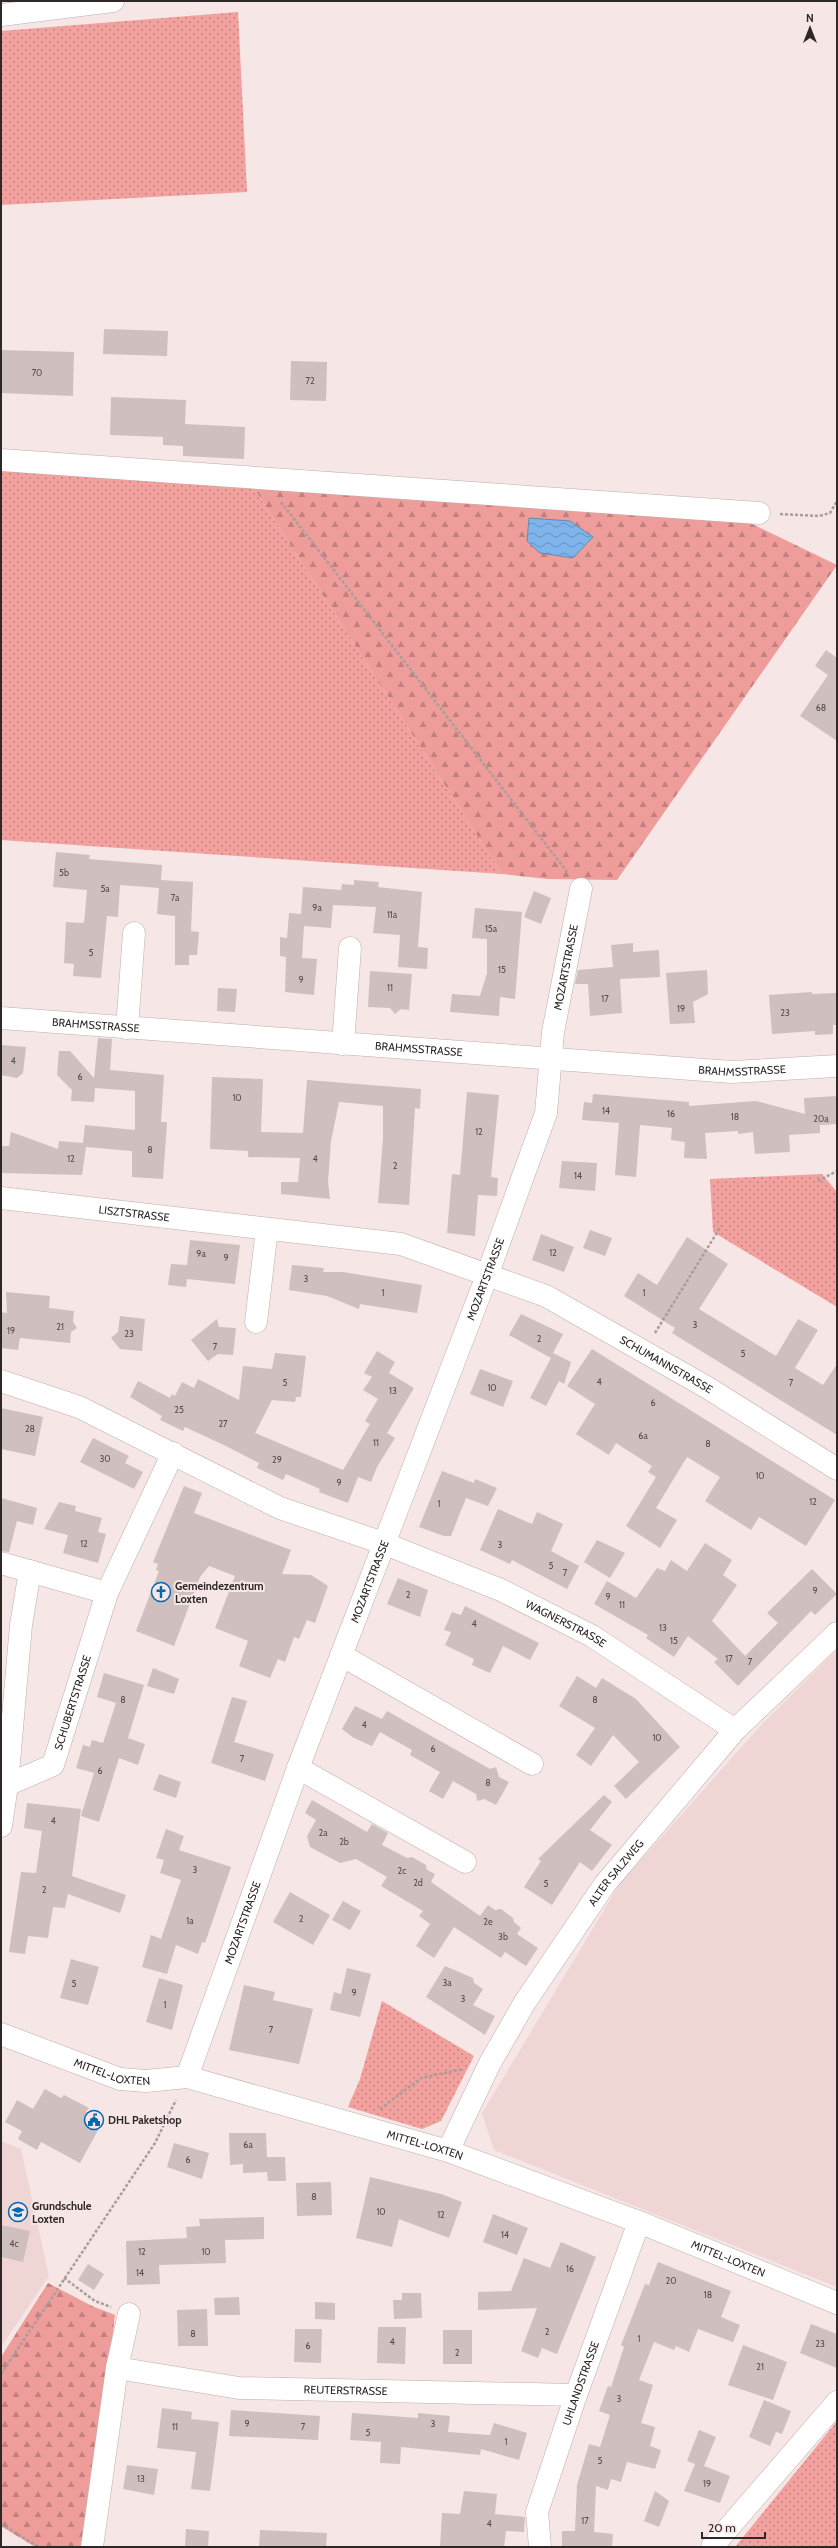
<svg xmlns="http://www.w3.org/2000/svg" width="838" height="2548" viewBox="0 0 838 2548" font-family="Cabin,sans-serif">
	<defs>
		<pattern id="grass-dots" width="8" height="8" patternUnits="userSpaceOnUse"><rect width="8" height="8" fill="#f2a19e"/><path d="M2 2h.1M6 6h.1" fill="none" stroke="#c48381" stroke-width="1.8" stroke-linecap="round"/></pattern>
		<pattern id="forest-firs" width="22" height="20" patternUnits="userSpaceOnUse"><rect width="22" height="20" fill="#ee9d9b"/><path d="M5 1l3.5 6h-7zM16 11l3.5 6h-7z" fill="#c1807e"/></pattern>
		<pattern id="water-waves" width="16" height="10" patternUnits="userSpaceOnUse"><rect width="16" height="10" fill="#7fb4eb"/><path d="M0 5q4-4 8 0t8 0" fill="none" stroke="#6892be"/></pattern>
	</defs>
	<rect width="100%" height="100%" fill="#f6e6e5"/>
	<path fill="#efd6d5" d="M837 1650V2287L494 2150 482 2113 619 1885 762 1724Z
		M1 2141 21 2149 49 2276 1 2347Z"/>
	<path fill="url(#grass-dots)" d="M238 12 247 192 1 205V31Z
		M1 467 252 485 502 874 1 840Z
		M822 1174 837 1192V1307L713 1232 710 1179Z
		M382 2001 474 2056 441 2121 422 2129 348 2107 360 2079Z
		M837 2421V2547H735Z"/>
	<path fill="url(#forest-firs)" d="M252 485 742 519 837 565 617 880 548 879 502 874Z
		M48 2283 92 2306 115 2315 87 2547H35L1 2526V2357Z"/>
	<path fill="url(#water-waves)" stroke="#678ab0" d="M529 518 570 521 593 537 573 558 540 553 527 541Z"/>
	<path fill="#cfbfbe" d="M104 329 168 331 167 356 103 354Z
		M1 350 74 352 73 396 1 393Z
		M291 361 327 362 326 401 290 400Z
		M111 397 186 400 185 424 245 427 244 459 183 456V446L163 445V437L110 435Z
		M826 650 837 658V741L800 716 828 675 815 666Z
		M56 852 90 855 89 859 162 865 161 880 193 882 191 931 199 932 197 955H189V965H175V916L157 914 159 888 120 885 118 917 107 916 101 978 73 976 74 964 64 963 66 922 84 923 87 890 53 887Z
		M354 880 379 882 378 887 422 892 418 947 428 948 427 969 398 967 400 935 373 933 376 907 333 905 331 928 304 926 302 958 317 959 314 995 285 992 286 957 280 956V937L287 938 289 913 301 914 303 887 341 890 342 884 354 885Z
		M534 891 551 898 541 924 524 917Z
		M475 908 522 912 515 999 500 997 499 1016 450 1012 452 994 480 996 487 973V939L472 938Z
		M633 943V952L659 950 660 977 620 979 622 1013 590 1016 588 984H575L578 970 613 967 611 945Z
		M707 970 708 994 693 1002 695 1023 670 1024 666 973Z
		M370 971 412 974 409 1010 401 1009 395 1014 390 1008 368 1007Z
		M218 988 237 989 235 1012 217 1011Z
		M812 992V994L837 993V1025H833V1034L815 1035V1031L772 1034 769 995Z
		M98 1038 112 1039 110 1070 164 1075 161 1122H167L163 1179 132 1177V1151L86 1147 82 1175 1 1173V1146H9L11 1132 58 1149 59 1141 83 1143 85 1125 135 1130V1091L95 1088 94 1102 71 1101 72 1090 57 1075 59 1051H70L94 1078Z
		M1 1045 26 1047 23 1073 17 1078 1 1075Z
		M212 1077 263 1079 261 1132 303 1133 307 1080 421 1089 420 1109 415 1108 409 1205 378 1203 383 1138V1106L339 1102 331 1141 328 1182 330 1199 281 1194V1182H298L300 1158 248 1157V1151L210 1149Z
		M467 1092 499 1095 491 1177 498 1178 497 1196 478 1195 475 1236 447 1233 452 1174 460 1175Z
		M593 1094 689 1102V1106L756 1101 805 1114 804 1098 837 1096V1124L820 1125V1133L789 1135 790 1152 755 1154 753 1132 738 1134V1131L705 1133 707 1159 684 1158 685 1142 671 1140 672 1128 640 1125 636 1177 615 1175 619 1123 582 1120 584 1102 592 1103Z
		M562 1161 597 1163 595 1191 559 1188Z
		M590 1230 612 1238 605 1256 583 1248Z
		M541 1234 574 1247 564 1272 532 1260Z
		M687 1237 728 1264 699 1309 776 1356 798 1319 818 1330 795 1368 823 1385 837 1364V1435L672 1333 675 1328 624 1296 638 1273 657 1285Z
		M190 1240 240 1245 235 1284 187 1279 186 1287 168 1285 171 1264 187 1265Z
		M292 1265 324 1268 323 1272H343L422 1285 417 1313 360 1304 359 1309 327 1296 289 1290Z
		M6 1292 50 1296 49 1308 74 1311 73 1322 77 1328 71 1332 70 1343 20 1338 18 1350 1 1348V1312L7 1313Z
		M521 1314 563 1334 553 1353 571 1362 564 1384 559 1381 546 1406 530 1398 551 1358 509 1335Z
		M120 1316 145 1319 142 1351 120 1349 111 1338 118 1332Z
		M217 1319 219 1327 236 1328 233 1355 218 1354 208 1361 191 1340Z
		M592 1349 835 1500 806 1546 759 1517 751 1530 705 1501 720 1477 687 1457 656 1508 677 1520 660 1548 626 1526 656 1477 648 1472 652 1466 616 1443 609 1455 576 1434 595 1404 567 1386Z
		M377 1351 395 1362 389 1373 414 1388 387 1433 395 1438 377 1467 371 1482 358 1477 348 1503 319 1492 320 1489 286 1474 283 1480 257 1468 259 1463 226 1446 185 1427 183 1431 160 1420 162 1416 130 1397 138 1381 170 1398 172 1394 175 1396 182 1382 194 1388 198 1379 239 1400 243 1366 272 1369 275 1353 306 1356 301 1397H296L295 1402 272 1400 255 1433 343 1470 370 1424 365 1421 378 1399 363 1390 372 1377 364 1373Z
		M480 1369 513 1381 503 1407 470 1394Z
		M1 1408 43 1417 35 1456 1 1449Z
		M93 1438 129 1456 125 1463 143 1472 134 1489 80 1462Z
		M442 1471 474 1483 475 1479 497 1488 488 1506 466 1498 451 1536H444L419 1527Z
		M184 1486 202 1493 194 1513 291 1550 282 1574 311 1575 328 1586 315 1623 307 1620 299 1639 294 1637 285 1662 278 1659 270 1678 239 1666 248 1641 215 1628 235 1576 209 1566 200 1577 174 1646 136 1631 159 1571 156 1570 158 1564 153 1562Z
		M1 1498 37 1508 33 1525 17 1521 9 1552 1 1551Z
		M59 1502 76 1506 75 1511 102 1518 98 1532 106 1534 98 1563 63 1553 68 1535 44 1529Z
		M498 1509 532 1524 537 1512 563 1524 551 1551 579 1566 567 1589 512 1560 510 1564 480 1550Z
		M597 1540 625 1553 610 1578 584 1562Z
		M705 1543 732 1560 723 1575 737 1585 712 1621 745 1656 778 1623 767 1613 812 1569 837 1594 815 1615 811 1611 738 1686 714 1662 718 1659 688 1636 674 1657 646 1638 648 1635 594 1604 607 1581 636 1598 657 1568 665 1571 671 1560 687 1571Z
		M398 1578 428 1590 420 1617 387 1604Z
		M465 1606 539 1643 530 1660 503 1646 490 1673 472 1665 474 1659 445 1645 451 1632 444 1630 452 1612 461 1615Z
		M153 1668 179 1679 174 1694 147 1686Z
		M104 1673 144 1685 128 1738 145 1744 138 1765 119 1758 99 1822 81 1816 94 1773 76 1768 83 1745 90 1747 92 1740 103 1743 116 1703 97 1697Z
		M577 1676 596 1688 602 1678 636 1699 680 1747 626 1799 614 1786 639 1762 613 1735 591 1766 576 1755 595 1728 559 1706Z
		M232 1697 247 1701 234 1742 274 1754 265 1781 211 1763Z
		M355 1706 382 1719 387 1711 490 1769 496 1767 499 1777 509 1782 496 1805 484 1799 477 1801 476 1794 453 1781 443 1799 429 1791 440 1772 410 1755 412 1750 380 1732 372 1746 354 1738 342 1729Z
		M159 1774 181 1782 176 1798 153 1790Z
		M604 1795 612 1802 590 1830 612 1845 592 1871 580 1862 552 1905 524 1887 541 1861 538 1859Z
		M312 1800 367 1832 372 1824 388 1833 382 1845 407 1858 412 1857 426 1865 427 1870 435 1874 431 1882 480 1916 488 1905 495 1910 501 1909 513 1918 514 1922 521 1928 517 1934 538 1948 526 1966 505 1952 501 1958 454 1927 434 1958 416 1946 430 1924 419 1916 423 1911 381 1886 387 1877 356 1859 340 1863 310 1847 307 1836 316 1820 305 1813Z
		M27 1803 81 1809 72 1876 126 1895 120 1913 68 1894 65 1908 53 1907 48 1938 28 1936 25 1954 9 1952 21 1872 36 1873 42 1831 24 1828Z
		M166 1829 184 1836 179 1850 231 1867 205 1943 202 1942 198 1954 176 1945 167 1974 142 1967 151 1935 161 1939 181 1880 160 1873 164 1860 156 1858Z
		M290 1892 330 1915 313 1945 273 1922Z
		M343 1901 361 1911 350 1930 332 1920Z
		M71 1959 99 1967 88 2005 60 1998Z
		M445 1966 473 1978 474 1983 483 1989 473 2005 495 2016 485 2035 426 1997Z
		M347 1968 371 1974 360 2017 330 2010 334 1992 341 1994Z
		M159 1978 183 1985 172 2030 146 2022Z
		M244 1985 275 1992 273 2000 313 2009 299 2064 229 2050Z
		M45 2089 61 2098 64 2095 89 2108 86 2112 103 2121 80 2163 41 2142 37 2150 18 2139 22 2131 5 2122 17 2100 33 2109Z
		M229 2133H266L267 2157H285L286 2181H268L267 2172 243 2173V2164L230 2165Z
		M174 2143 209 2153 202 2179 167 2167Z
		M370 2177 441 2194 462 2202 449 2238 399 2219 392 2247 356 2238Z
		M331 2182 332 2215 297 2216 296 2183Z
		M493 2214 528 2228 517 2255 483 2242Z
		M264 2217V2239L225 2240 226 2263 159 2265 160 2284 127 2285 126 2241 187 2238 186 2227 200 2226 199 2219Z
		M1 2225 30 2231 23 2262 1 2257Z
		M561 2242 596 2257 557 2354 542 2348 538 2358 521 2351 537 2308 478 2310V2292L511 2291 524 2258 550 2268Z
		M658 2262 731 2291 721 2317 740 2325 733 2342 698 2329 689 2352 676 2346 674 2350 654 2342 639 2380 653 2385 641 2423 655 2427 650 2446 661 2450 655 2469 627 2462 621 2482 611 2479 608 2490 596 2486 594 2532 613 2534 612 2547H562V2531H575L577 2485 589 2444 600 2447 610 2415 599 2411 608 2386 611 2387 624 2347 621 2345 645 2284 649 2285Z
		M88 2264 104 2274 94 2290 78 2280Z
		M402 2293H421L422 2318 394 2319 393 2300H402Z
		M239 2297 240 2315H215L214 2298Z
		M315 2302 335 2303V2320L315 2319Z
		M207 2309 208 2346H178L177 2310Z
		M811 2324 837 2334V2368L800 2353Z
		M378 2327H406L405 2364 377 2363Z
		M295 2329H322L321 2363 294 2362Z
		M443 2330H472V2364H443Z
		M743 2345 787 2362 773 2400 728 2385Z
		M764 2400 791 2411 782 2434 776 2432 770 2446 749 2437Z
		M162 2408 192 2412 191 2419 219 2422 210 2491 191 2489 196 2452 157 2448Z
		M231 2410 320 2416 318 2440 229 2436Z
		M352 2413 418 2418V2413L450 2416 448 2432 490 2435 494 2423 527 2433 519 2460 481 2449 480 2455 401 2447 400 2464 380 2463 381 2442 350 2440Z
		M699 2430 716 2437 704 2466 730 2476 720 2503 684 2491 695 2464 687 2461Z
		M127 2465 158 2469 154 2495 123 2489Z
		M464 2491 497 2494 495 2514 525 2517 524 2532 506 2531 504 2547H440L442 2513 460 2514Z
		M655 2491 669 2501 659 2527 644 2521Z
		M186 2529 209 2531 208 2547H185Z
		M260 2530 327 2533 326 2547H259Z"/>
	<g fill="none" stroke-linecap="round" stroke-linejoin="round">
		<defs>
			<g id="minor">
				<path d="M1 15 113 1"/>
				<path d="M1 460 759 513"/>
				<path id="s1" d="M1 1018 732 1072 837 1066"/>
				<path d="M127 1028 134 933"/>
				<path d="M343 1044 350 948"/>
				<path id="s2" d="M1 1198 401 1244 546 1296 708 1388 837 1469"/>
				<path d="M256 1322 267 1229"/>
				<path id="s3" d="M1 1381 79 1407 280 1508 383 1543 501 1590 592 1636 735 1730"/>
				<path d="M1 1563 107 1593"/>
				<path d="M341 1655 532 1764"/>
				<path d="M298 1768 465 1862"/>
				<path d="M1 1784 7 1785 21 1625 30 1571"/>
				<path id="s4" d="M1 1826 7 1785 53 1765 107 1593 173 1453"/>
				<path id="s5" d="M1 2034 120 2079 146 2081 187 2077 448 2151 639 2222 837 2303"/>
				<path id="s6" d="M187 2077 298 1768 488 1273 546 1113 553 1032 581 889"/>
				<path id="s7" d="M448 2151 490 2063 525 2002 605 1884 735 1730 837 1633"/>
				<path d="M117 2368 129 2314"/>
				<path id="s8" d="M92 2547 117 2368 239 2388 576 2395"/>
				<path id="s9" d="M540 2547 537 2512 576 2395 639 2222"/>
				<path d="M712 2547 837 2402"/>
			</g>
		</defs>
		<use href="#minor" stroke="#bdaead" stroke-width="23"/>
		<path stroke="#a99d9c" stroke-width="2.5" stroke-dasharray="3 2" stroke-linecap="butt" d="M281 502 568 873
			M780 514 819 516 830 513 837 501
			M818 1181 837 1171
			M655 1333 721 1226
			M380 2109 421 2078 463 2069
			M64 2278 95 2301 111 2307
			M1 2374 155 2143 176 2100
			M1 2524 39 2547"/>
		<use href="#minor" stroke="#fff" stroke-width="22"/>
	</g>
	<defs>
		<symbol id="church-ring" viewBox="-11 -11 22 22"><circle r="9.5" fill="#f6e6e5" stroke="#0067b3" stroke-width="1.5"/><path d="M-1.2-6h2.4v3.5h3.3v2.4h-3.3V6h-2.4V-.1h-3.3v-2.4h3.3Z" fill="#0067b3"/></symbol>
		<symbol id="civic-ring" viewBox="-11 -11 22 22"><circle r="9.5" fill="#f6e6e5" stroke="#0067b3" stroke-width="1.5"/><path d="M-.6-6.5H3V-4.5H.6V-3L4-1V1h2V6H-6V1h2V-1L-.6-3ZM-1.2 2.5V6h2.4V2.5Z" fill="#0067b3"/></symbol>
		<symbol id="school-ring" viewBox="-11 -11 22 22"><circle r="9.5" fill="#f6e6e5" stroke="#0067b3" stroke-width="1.5"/><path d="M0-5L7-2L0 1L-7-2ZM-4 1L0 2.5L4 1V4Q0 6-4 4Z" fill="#0067b3"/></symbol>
	</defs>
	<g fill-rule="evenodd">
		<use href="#church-ring" x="150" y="1581" width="22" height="22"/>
		<use href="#civic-ring" x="83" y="2109" width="22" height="22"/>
		<use href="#school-ring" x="7" y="2201" width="22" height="22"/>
	</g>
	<g text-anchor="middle" stroke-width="4" stroke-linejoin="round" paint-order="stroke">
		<g font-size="9" fill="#564e4d">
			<text x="37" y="376">70</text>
			<text x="310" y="384">72</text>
			<text x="821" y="711">68</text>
			<text x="64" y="876">5b</text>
			<text x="105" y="892">5a</text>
			<text x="175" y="901">7a</text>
			<text x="317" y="911">9a</text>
			<text x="392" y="918">11a</text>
			<text x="491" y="932">15a</text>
			<text x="91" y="956">5</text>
			<text x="502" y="973">15</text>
			<text x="301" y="983">9</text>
			<text x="390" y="991">11</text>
			<text x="605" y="1002">17</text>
			<text x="681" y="1012">19</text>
			<text x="785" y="1016">23</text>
			<text x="13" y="1064">4</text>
			<text x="80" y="1080">6</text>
			<text x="237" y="1101">10</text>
			<text x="606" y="1114">14</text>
			<text x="671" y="1117">16</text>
			<text x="735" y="1120">18</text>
			<text x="821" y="1122">20a</text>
			<text x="479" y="1135">12</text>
			<text x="150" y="1153">8</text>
			<text x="71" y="1162">12</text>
			<text x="315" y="1162">4</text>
			<text x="395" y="1169">2</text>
			<text x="578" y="1179">14</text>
			<text x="553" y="1256">12</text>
			<text x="201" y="1257">9a</text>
			<text x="226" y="1261">9</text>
			<text x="306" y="1282">3</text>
			<text x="383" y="1296">1</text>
			<text x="644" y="1296">1</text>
			<text x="695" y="1328">3</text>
			<text x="60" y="1330">21</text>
			<text x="11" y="1334">19</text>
			<text x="129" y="1337">23</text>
			<text x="539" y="1342">2</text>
			<text x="215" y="1350">7</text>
			<text x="743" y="1357">5</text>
			<text x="599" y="1385">4</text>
			<text x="285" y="1386">5</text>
			<text x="791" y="1386">7</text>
			<text x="492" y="1391">10</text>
			<text x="393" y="1394">13</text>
			<text x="653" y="1406">6</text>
			<text x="179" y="1413">25</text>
			<text x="223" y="1427">27</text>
			<text x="30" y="1432">28</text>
			<text x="643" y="1439">6a</text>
			<text x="376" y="1446">11</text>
			<text x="708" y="1447">8</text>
			<text x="105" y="1462">30</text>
			<text x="277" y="1463">29</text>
			<text x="760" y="1479">10</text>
			<text x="339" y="1486">9</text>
			<text x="813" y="1505">12</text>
			<text x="439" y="1507">1</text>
			<text x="84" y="1547">12</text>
			<text x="500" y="1548">3</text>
			<text x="551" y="1569">5</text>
			<text x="565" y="1576">7</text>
			<text x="815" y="1594">9</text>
			<text x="408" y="1598">2</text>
			<text x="608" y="1600">9</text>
			<text x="622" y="1608">11</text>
			<text x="474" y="1627">4</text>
			<text x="663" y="1631">13</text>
			<text x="674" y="1644">15</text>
			<text x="729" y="1662">17</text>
			<text x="750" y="1665">7</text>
			<text x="123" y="1703">8</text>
			<text x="595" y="1703">8</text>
			<text x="364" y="1728">4</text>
			<text x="657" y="1741">10</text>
			<text x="433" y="1752">6</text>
			<text x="242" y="1762">7</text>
			<text x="100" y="1774">6</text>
			<text x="488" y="1786">8</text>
			<text x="53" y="1824">4</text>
			<text x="323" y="1836">2a</text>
			<text x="344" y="1845">2b</text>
			<text x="195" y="1873">3</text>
			<text x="402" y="1874">2c</text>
			<text x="418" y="1886">2d</text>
			<text x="546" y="1887">5</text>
			<text x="44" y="1893">2</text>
			<text x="301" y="1922">2</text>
			<text x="190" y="1924">1a</text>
			<text x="488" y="1925">2e</text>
			<text x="503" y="1940">3b</text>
			<text x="447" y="1986">3a</text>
			<text x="74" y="1987">5</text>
			<text x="354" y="1996">9</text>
			<text x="463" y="2002">3</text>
			<text x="165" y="2008">1</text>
			<text x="271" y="2033">7</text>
			<text x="248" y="2148">6a</text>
			<text x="188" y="2163">6</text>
			<text x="314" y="2200">8</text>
			<text x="381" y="2215">10</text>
			<text x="441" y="2218">12</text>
			<text x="505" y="2238">14</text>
			<text x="14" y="2247">4c</text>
			<text x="142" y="2255">12</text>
			<text x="206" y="2255">10</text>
			<text x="570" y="2272">16</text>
			<text x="140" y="2276">14</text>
			<text x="671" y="2284">20</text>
			<text x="708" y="2298">18</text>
			<text x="547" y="2335">2</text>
			<text x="193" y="2337">8</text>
			<text x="639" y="2342">1</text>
			<text x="392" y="2345">4</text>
			<text x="820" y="2347">23</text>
			<text x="308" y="2349">6</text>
			<text x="457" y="2356">2</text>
			<text x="760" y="2370">21</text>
			<text x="619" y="2402">3</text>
			<text x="247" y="2427">9</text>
			<text x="433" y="2427">3</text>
			<text x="175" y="2430">11</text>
			<text x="303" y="2430">7</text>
			<text x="368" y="2436">5</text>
			<text x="506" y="2445">1</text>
			<text x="600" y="2464">5</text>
			<text x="141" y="2482">13</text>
			<text x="707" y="2487">19</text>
			<text x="585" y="2524">17</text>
			<text x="489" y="2527">4</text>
		</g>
		<g font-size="11" fill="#2e2827" stroke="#f6e6e5">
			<text dy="4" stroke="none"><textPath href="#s6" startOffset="1176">MOZARTSTRASSE</textPath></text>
			<text dy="4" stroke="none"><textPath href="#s1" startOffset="95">BRAHMSSTRASSE</textPath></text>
			<text dy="4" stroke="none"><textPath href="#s1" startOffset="419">BRAHMSSTRASSE</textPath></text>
			<text dy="4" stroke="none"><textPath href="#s1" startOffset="743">BRAHMSSTRASSE</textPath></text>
			<text dy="4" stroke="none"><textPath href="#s2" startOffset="134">LISZTSTRASSE</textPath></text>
			<text dy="4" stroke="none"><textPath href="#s6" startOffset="852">MOZARTSTRASSE</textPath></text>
			<text dy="4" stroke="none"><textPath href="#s2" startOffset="695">SCHUMANNSTRASSE</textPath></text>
			<text dy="4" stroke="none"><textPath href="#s6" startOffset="528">MOZARTSTRASSE</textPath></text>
			<text dy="4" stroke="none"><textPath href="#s3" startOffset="616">WAGNERSTRASSE</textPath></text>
			<text dy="4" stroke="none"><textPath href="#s4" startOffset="157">SCHUBERTSTRASSE</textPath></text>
			<text dy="4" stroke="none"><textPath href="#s7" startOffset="326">ALTER SALZWEG</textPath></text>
			<text dy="4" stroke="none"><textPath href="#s6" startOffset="164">MOZARTSTRASSE</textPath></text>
			<text dy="4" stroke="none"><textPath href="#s5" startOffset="118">MITTEL-LOXTEN</textPath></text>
			<text dy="4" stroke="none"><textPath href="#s5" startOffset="442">MITTEL-LOXTEN</textPath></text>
			<text dy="4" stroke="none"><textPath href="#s5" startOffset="766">MITTEL-LOXTEN</textPath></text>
			<text dy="4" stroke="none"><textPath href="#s9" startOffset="171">UHLANDSTRASSE</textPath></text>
			<text dy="4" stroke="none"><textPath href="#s8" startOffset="411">REUTERSTRASSE</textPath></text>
		</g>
		<g font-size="11" font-weight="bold" fill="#2e2827" stroke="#f6e6e5" text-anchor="start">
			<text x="175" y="1590">Gemeindezentrum<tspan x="175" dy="13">Loxten</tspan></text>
			<text x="108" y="2124">DHL Paketshop</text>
			<text x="32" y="2210">Grundschule<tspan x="32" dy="13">Loxten</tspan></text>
		</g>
	</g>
	<rect width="838" height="2548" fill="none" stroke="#2e2827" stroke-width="4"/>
	<g transform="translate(810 28)" stroke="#f6e6e5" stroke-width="3" paint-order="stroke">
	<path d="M0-3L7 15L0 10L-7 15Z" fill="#2e2827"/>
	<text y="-6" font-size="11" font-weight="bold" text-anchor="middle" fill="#2e2827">N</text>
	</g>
	<path d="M702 2532v6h63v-6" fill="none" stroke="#2e2827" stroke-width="2"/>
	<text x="708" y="2532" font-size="12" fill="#2e2827" stroke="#f6e6e5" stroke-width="3" paint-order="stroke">20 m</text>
</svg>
